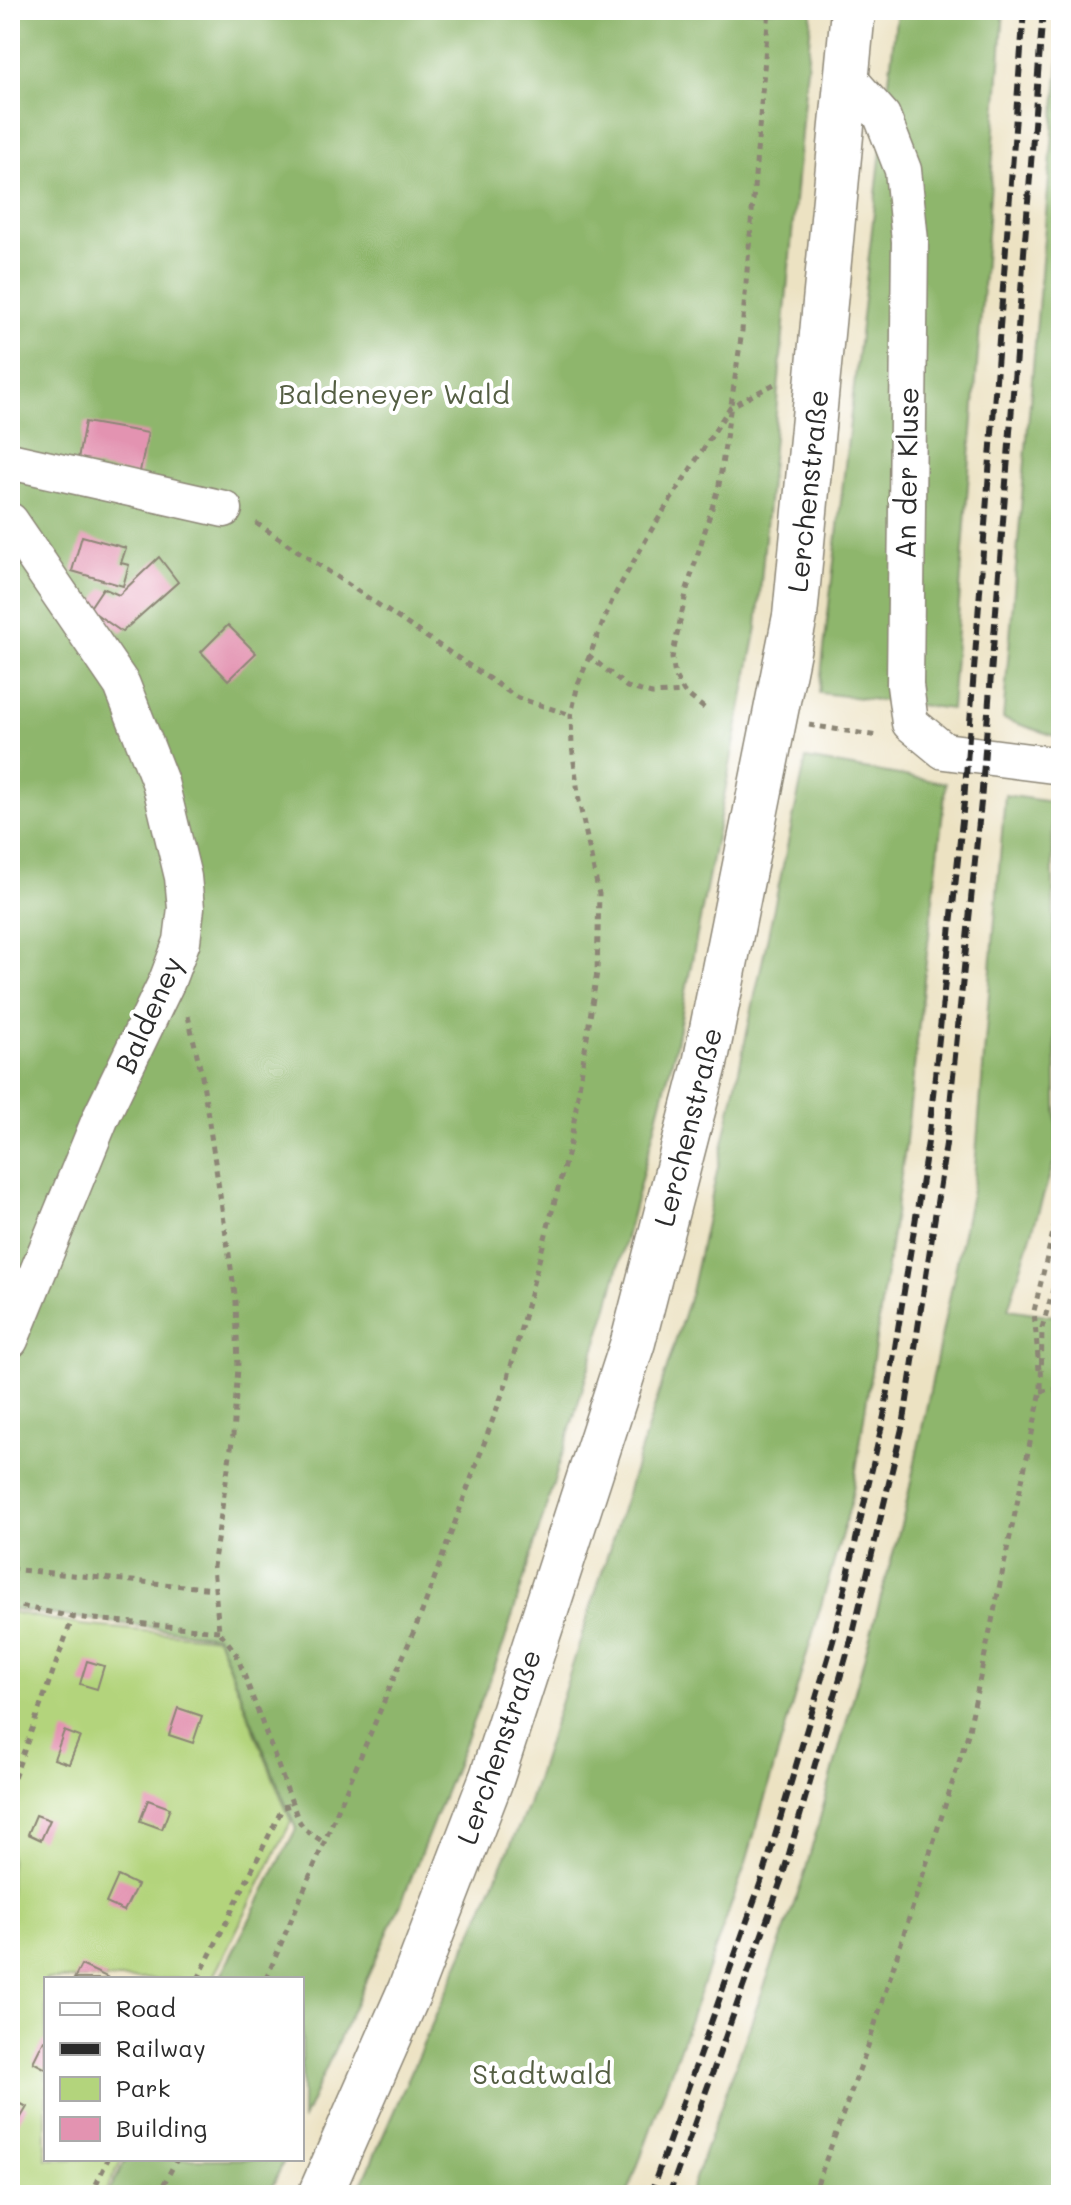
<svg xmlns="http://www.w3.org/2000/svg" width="1071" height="2205" viewBox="0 0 1071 2205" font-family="Mali,sans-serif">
	<rect width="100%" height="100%" fill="#fff"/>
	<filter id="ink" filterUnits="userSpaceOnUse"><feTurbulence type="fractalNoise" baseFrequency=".0125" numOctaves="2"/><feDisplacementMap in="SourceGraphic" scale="16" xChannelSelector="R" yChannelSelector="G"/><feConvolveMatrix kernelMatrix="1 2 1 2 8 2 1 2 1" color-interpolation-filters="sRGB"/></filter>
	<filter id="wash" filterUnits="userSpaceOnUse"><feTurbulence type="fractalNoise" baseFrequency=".006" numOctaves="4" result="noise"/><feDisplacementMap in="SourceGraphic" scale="32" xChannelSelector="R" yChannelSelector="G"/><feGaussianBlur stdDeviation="1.8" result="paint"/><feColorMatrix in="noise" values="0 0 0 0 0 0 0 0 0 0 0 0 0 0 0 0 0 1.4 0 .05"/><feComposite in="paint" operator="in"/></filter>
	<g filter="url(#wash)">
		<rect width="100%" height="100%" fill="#ece2c2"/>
		<path fill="#b3d47c" stroke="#6f8054" stroke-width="2" d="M10 1612 81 1625 217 1638 291 1822 212 1979H46V2159H122L104 2195H10Z"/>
		<path fill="#8eb66c" stroke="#5c704c" stroke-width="2" d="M10 10H812L757 627 674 1053 609 1303 504 1643 402 1901 302 2121V1979H219L296 1829 217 1636 10 1609Z
			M897 10H1004L951 709 819 693Z
			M1061 38V738L1003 719Z
			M806 759 946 783 905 1149 851 1503 745 1866 627 2195H357L527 1808 691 1292Z
			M1005 795 1052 802 1057 1152 1008 1309 1061 1317V2195H689L804 1876 905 1510 974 1180Z
			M126 2159H285L268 2195H107Z"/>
		<g id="blocks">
			<path fill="#e393b1" d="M85 422 148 433 139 476 77 464Z
				M82 536 126 548 121 563 129 565 123 586 72 571Z
				M159 557 178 582 122 632 89 609 103 588 119 595Z
				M228 625 256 653 228 680 201 652Z
				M87 1661 104 1666 97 1689 80 1684Z
				M178 1708 202 1716 193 1743 169 1735Z
				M64 1731 80 1737 69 1764 54 1759Z
				M148 1800 170 1808 162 1829 140 1821Z
				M36 1815 50 1820 41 1840 28 1834Z
				M118 1876 137 1885 124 1911 106 1903Z
				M81 1965 107 1977 105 1979H74Z
				M44 2040 46 2041V2069L33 2062Z
				M10 2098 27 2107 13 2131 10 2130Z"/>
		</g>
	</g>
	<g filter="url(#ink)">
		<use href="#blocks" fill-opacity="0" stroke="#8c8676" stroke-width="2"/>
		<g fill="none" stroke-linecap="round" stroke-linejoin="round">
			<defs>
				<path id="street" d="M848 78 882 116 903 170 910 241 905 685 910 723 944 751 1061 766
					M10 461 224 509
					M10 521 122 685 160 782 183 877 186 908 182 941 167 981 101 1117 10 1340"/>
				<path id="secondary" d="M320 2195 410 1990 492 1777 633 1342 705 1064 795 616 853 10"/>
			</defs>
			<use href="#street" stroke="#8c8676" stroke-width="39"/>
			<use href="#secondary" stroke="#8c8676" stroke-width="47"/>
			<path stroke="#8c8676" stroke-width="5" stroke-dasharray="6 6" stroke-linecap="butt" d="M256 523 518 698 571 715
				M588 655 627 687 652 694 684 692
				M704 708 684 692 675 676 672 658 687 589 719 485 742 331 769 10
				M809 725 878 736
				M188 1016 202 1076 236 1301 238 1368 233 1435 213 1567 219 1631 236 1653 298 1819 305 1830 325 1843
				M1039 1370 1034 1311 1061 1199
				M1041 1391 1061 1389
				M10 1569 215 1589
				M10 1604 73 1617
				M10 1789 73 1617 219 1631
				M198 1979 283 1807 291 1805
				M266 1979 422 1612 507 1381 571 1140 597 972 599 894 579 801 572 746 571 715 578 684 613 598 652 529 730 407 778 382
				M91 2195 108 2159
				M158 2195 177 2159
				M813 2195 868 2046 968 1734 1041 1391 1042 1328 1061 1262"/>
			<use href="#street" stroke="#fff" stroke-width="36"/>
			<use href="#secondary" stroke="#fff" stroke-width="44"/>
			<path stroke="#2b2b2b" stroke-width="6" stroke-dasharray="12 6" stroke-linecap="butt" d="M650 2195 764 1873 833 1641 884 1416 928 1142 964 802 1024 10
				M669 2195 782 1878 853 1633 904 1420 946 1144 981 802 1043 10"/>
		</g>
	</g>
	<g text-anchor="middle" stroke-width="8" stroke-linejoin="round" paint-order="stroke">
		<g font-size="28" fill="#545e43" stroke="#fff">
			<text x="394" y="404">Baldeneyer Wald</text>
			<text x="542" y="2084">Stadtwald</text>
		</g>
		<g font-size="28" fill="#2b2b2b" stroke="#fff">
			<text transform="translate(907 473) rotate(-89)" y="10">An der Kluse</text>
			<text transform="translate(808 491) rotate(-84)" y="10">Lerchenstraße</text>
			<text transform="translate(149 1015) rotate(-66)" y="10">Baldeney</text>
			<text transform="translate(688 1127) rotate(-76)" y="10">Lerchenstraße</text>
			<text transform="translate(499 1747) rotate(-71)" y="10">Lerchenstraße</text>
		</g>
	</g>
	<rect width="1071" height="2205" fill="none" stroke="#fff" stroke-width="40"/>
	<rect x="44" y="1977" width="260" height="184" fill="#ffffff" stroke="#aaaaaa" stroke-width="2"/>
	<rect x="60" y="2003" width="40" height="12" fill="#ffffff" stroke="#aaaaaa" stroke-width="2"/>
	<text x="116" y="2017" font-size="24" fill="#2b2b2b">Road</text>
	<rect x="60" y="2043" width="40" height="12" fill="#2b2b2b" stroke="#aaaaaa" stroke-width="2"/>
	<text x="116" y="2057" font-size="24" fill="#2b2b2b">Railway</text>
	<rect x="60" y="2077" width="40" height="24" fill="#b3d47c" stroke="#aaaaaa" stroke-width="2"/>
	<text x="116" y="2097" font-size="24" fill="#2b2b2b">Park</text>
	<rect x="60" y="2117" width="40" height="24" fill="#e393b1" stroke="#aaaaaa" stroke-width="2"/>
	<text x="116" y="2137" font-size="24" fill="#2b2b2b">Building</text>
</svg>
